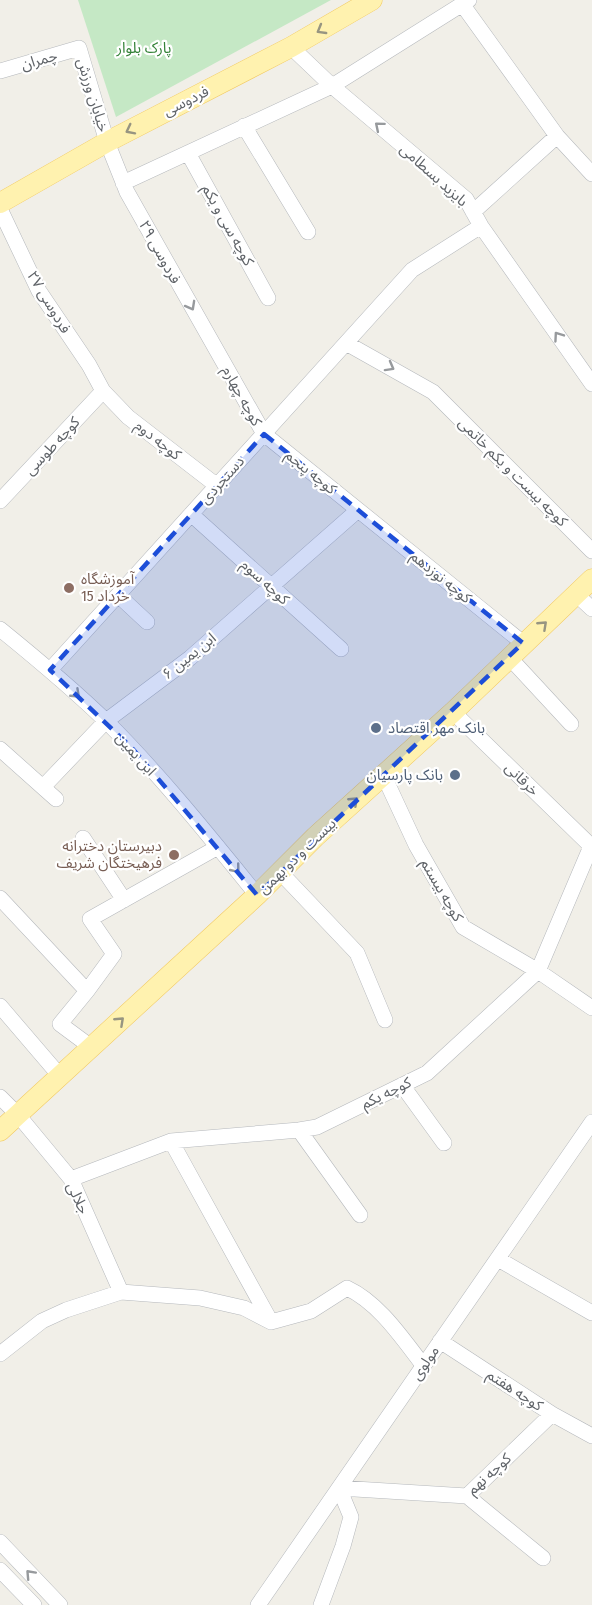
<svg xmlns="http://www.w3.org/2000/svg" width="592" height="1605" viewBox="0 0 592 1605" font-family="'Fira Sans Condensed','Noto Sans Arabic',sans-serif">
	<rect width="100%" height="100%" fill="#f1efe8"/>
	<path fill="#c5e8c5" d="M78 0H331L116 117Z"/>
	<g fill="none" stroke-linecap="round" stroke-linejoin="round">
		<defs>
			<path id="minor" d="M462 4 557 136 592 174
				M291 47 332 86 466 199 481 226 592 384
				M0 71 79 48 107 142 127 192 264 434 523 643
				M244 126 308 232
				M188 153 268 298
				M123 183 332 86 469 0
				M0 209 39 291 89 365 103 391 128 417 216 485
				M473 212 557 136
				M346 343 433 392 592 551
				M0 501 103 391
				M191 514 341 649
				M576 594 592 609
				M118 595 147 622
				M0 629C37 659 73 689 107 722 161 776 209 836 257 895
				M509 657 571 724
				M50 670 412 270 481 226
				M453 712 592 847
				M0 749 56 799
				M383 774 416 845 463 927 538 971 592 1008
				M43 787 106 721 190 658 358 510
				M83 838 124 900
				M280 872 357 953 385 1020
				M0 898 87 991
				M0 1006 60 1076
				M91 1047 60 1024 87 991 114 954 90 919 218 847
				M402 1085 444 1143
				M0 1097 18 1115 71 1179 121 1292
				M299 1130 360 1215
				M171 1141 271 1322
				M71 1179 171 1141 299 1130 317 1127 427 1073 538 971 592 844
				M498 1259 592 1313
				M440 1341 552 1414 592 1436
				M0 1354 42 1321 66 1310 121 1292 200 1298 244 1308 271 1322 311 1311 347 1288C379 1303 402 1338 423 1365
				M467 1496 543 1558
				M0 1542 60 1605
				M0 1570 34 1605
				M258 1605 592 1122
				M321 1605 343 1546 351 1517 339 1488 467 1496 552 1414"/>
			<path id="major" d="M0 203 107 142 291 47 372 0
				M0 1131 257 895 315 837 453 712 592 579"/>
		</defs>
		<use href="#minor" stroke="#b5b8bc" stroke-width="16"/>
		<use href="#major" stroke="#f2c960" stroke-width="21"/>
		<use href="#minor" stroke="#fff" stroke-width="15"/>
		<use href="#major" stroke="#fff2af" stroke-width="20"/>
	</g>
	<defs><path id="oneway-chevron" d="M-2-3.5L2.5 0L-2 3.5" fill="none" stroke-width="1.6" stroke-linecap="round" stroke-linejoin="round" transform="scale(1.5)"/></defs>
	<g stroke="#979581">
		<use href="#oneway-chevron" transform="translate(321 30) rotate(150)"/>
		<use href="#oneway-chevron" transform="translate(130 130) rotate(153)"/>
		<use href="#oneway-chevron" transform="translate(543 625) rotate(-43)"/>
		<use href="#oneway-chevron" transform="translate(354 801) rotate(-43)"/>
		<use href="#oneway-chevron" transform="translate(120 1021) rotate(-43)"/>
	</g>
	<g stroke="#979a9d">
		<use href="#oneway-chevron" transform="translate(379 126) rotate(-140)"/>
		<use href="#oneway-chevron" transform="translate(191 306) rotate(61)"/>
		<use href="#oneway-chevron" transform="translate(558 336) rotate(-125)"/>
		<use href="#oneway-chevron" transform="translate(390 367) rotate(29)"/>
		<use href="#oneway-chevron" transform="translate(76 694) rotate(43)"/>
		<use href="#oneway-chevron" transform="translate(236 869) rotate(51)"/>
		<use href="#oneway-chevron" transform="translate(30 1574) rotate(-133)"/>
	</g>
	<path fill="#1d4ed8" fill-opacity="0.2" stroke="#1d4ed8" stroke-width="4.5" stroke-dasharray="12 8" stroke-linejoin="round" d="M264 434 523 643 257 895 132 748 50 670Z"/>
	<g fill="#8d6e63" stroke="#fff" stroke-width="2">
		<circle cx="69" cy="588" r="6"/>
		<circle cx="174" cy="855" r="6"/>
	</g>
	<g fill="#5c6f8a" stroke="#fff" stroke-width="2">
		<circle cx="376" cy="728" r="6"/>
		<circle cx="455" cy="775" r="6"/>
	</g>
	<g text-anchor="middle" stroke-width="4.5" stroke-linejoin="round" paint-order="stroke">
		<g font-size="15" fill="#348238" stroke="#fff">
			<text x="144" y="53">پارک بلوار</text>
		</g>
		<g font-size="15" fill="#5f6368" stroke="#fff">
			<text transform="translate(39 60) rotate(-16)" y="5">چمران</text>
			<text transform="translate(93 95) rotate(73)" y="5">خیابان ورزش</text>
			<text transform="translate(186 101) rotate(-27)" y="5">فردوسی</text>
			<text transform="translate(434 175) rotate(42)" y="5">بایزید بسطامی</text>
			<text transform="translate(228 225) rotate(61)" y="5">کوچه سی و یکم</text>
			<text transform="translate(160 252) rotate(61)" y="5">فردوسی ۲۹</text>
			<text transform="translate(49 302) rotate(59)" y="5">فردوسی ۲۷</text>
			<text transform="translate(242 396) rotate(61)" y="5">کوچه چهارم</text>
			<text transform="translate(158 440) rotate(38)" y="5">کوچه دوم</text>
			<text transform="translate(52 446) rotate(-47)" y="5">کوچه طوسی</text>
			<text transform="translate(311 472) rotate(39)" y="5">کوچه پنجم</text>
			<text transform="translate(513 472) rotate(45)" y="5">کوچه بیست و یکم خاتمی</text>
			<text transform="translate(222 480) rotate(-48)" y="5">دستجردی</text>
			<text transform="translate(441 577) rotate(39)" y="5">کوچه نوزدهم</text>
			<text transform="translate(265 582) rotate(42)" y="5">کوچه سوم</text>
			<text transform="translate(189 656) rotate(-39)" y="5">ابن یمین ۶</text>
			<text transform="translate(136 754) rotate(48)" y="5">ابن یمین</text>
			<text transform="translate(522 779) rotate(44)" y="5">خرقانی</text>
			<text transform="translate(297 856) rotate(-44)" y="5">بیست و دو بهمن</text>
			<text transform="translate(442 890) rotate(60)" y="5">کوچه بیستم</text>
			<text transform="translate(386 1093) rotate(-26)" y="5">کوچه یکم</text>
			<text transform="translate(78 1198) rotate(65)" y="5">جلالی</text>
			<text transform="translate(425 1363) rotate(-56)" y="5">مولوی</text>
			<text transform="translate(515 1390) rotate(33)" y="5">کوچه هفتم</text>
			<text transform="translate(489 1474) rotate(-42)" y="5">کوچه نهم</text>
		</g>
		<g font-size="15" fill="#785e54" stroke="#fff" text-anchor="start">
			<text x="81" y="584">آموزشگاه<tspan x="81" dy="17">15 خرداد</tspan></text>
			<text x="162" y="851" text-anchor="end">دبیرستان دخترانه<tspan x="162" dy="17">فرهیختگان شریف</tspan></text>
		</g>
		<g font-size="15" fill="#4e5e75" stroke="#fff" text-anchor="start">
			<text x="388" y="733">بانک مهر اقتصاد</text>
			<text x="443" y="780" text-anchor="end">بانک پارسیان</text>
		</g>
	</g>
</svg>
